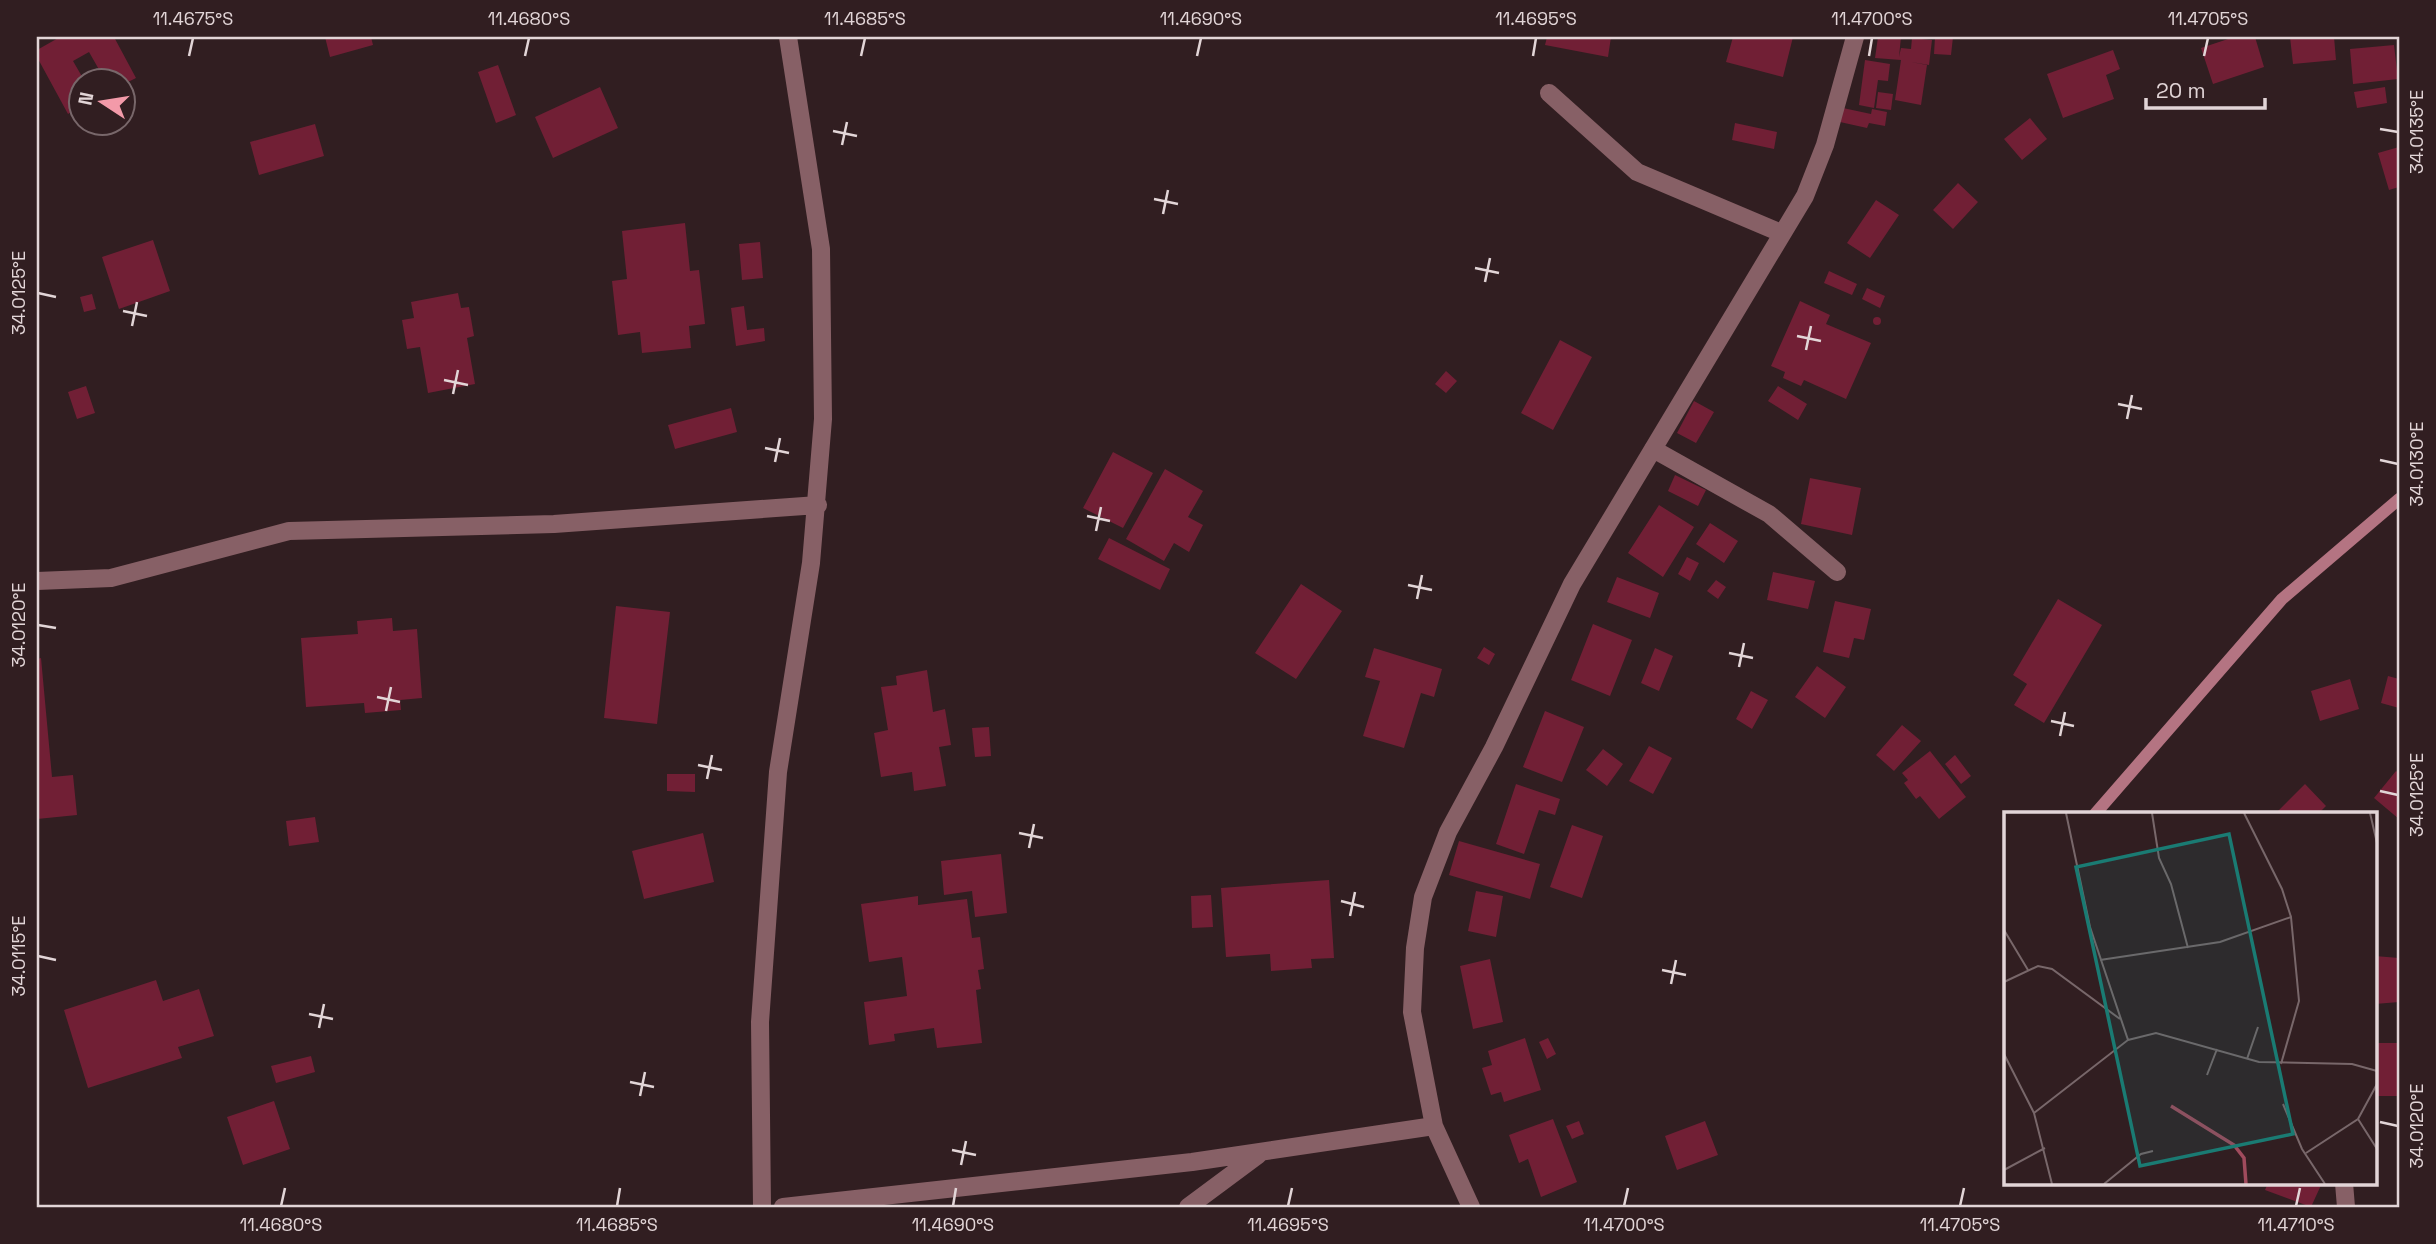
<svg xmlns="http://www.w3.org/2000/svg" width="2436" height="1244" viewBox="0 0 2436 1244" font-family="'Space Grotesk',sans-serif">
	<rect width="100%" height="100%" fill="#311e21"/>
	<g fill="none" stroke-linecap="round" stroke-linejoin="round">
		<path stroke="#b47482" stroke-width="12" d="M2095 814 2282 599 2399 499"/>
	</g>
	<path fill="#711f35" d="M60 37H114L136 78 122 85V80H105L89 52 73 61 84 80H80V107L68 114 37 57V50Z
		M325 37H371L373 45 330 57Z
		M1547 37H1611L1608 57 1545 45Z
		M1733 37H1793L1783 77 1726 62Z
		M1878 37H1901L1899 57 1901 48 1911 49 1912 38 1932 40 1929 65 1911 62 1927 65 1921 105 1895 100 1901 60 1875 58Z
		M1935 37H1953L1951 55 1934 54Z
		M2234 37H2255L2264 67 2213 84 2201 48Z
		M2290 37H2334L2336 60 2293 64Z
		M2394 45 2398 79 2353 84 2350 49Z
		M2113 50 2120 69 2106 75 2114 99 2063 118 2047 74Z
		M1865 60 1890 64 1888 81 1878 80 1874 108 1859 105Z
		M498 65 516 115 496 123 478 72Z
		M600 87 618 128 553 158 535 117Z
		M2385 87 2387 103 2357 108 2354 92Z
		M1878 92 1893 94 1891 110 1876 108Z
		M1843 108 1871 114 1872 109 1887 112 1885 126 1869 123 1867 128 1840 122Z
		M2030 118 2047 139 2022 160 2004 139Z
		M1735 123 1777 132 1774 149 1732 140Z
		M315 124 324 156 259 175 250 142Z
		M2399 147V187L2389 190 2378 153Z
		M1958 183 1978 202 1953 229 1933 210Z
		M1876 200 1899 215 1870 258 1847 243Z
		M685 223 690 271 699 270 705 324 689 326 691 348 642 353 640 332 618 335 612 281 627 279 622 231Z
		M153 240 170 291 119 309 102 257Z
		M760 242 763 278 742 280 739 244Z
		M1829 271 1857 284 1852 295 1824 283Z
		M1867 288 1885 296 1880 308 1862 299Z
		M458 293 461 308 469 307 474 336 467 338 475 384 428 393 420 347 407 349 402 320 414 318 411 302Z
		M92 294 96 309 84 312 80 297Z
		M1800 301 1830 315 1826 324 1871 343 1846 399 1804 380 1801 386 1783 378 1785 372 1771 366Z
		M744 306 747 330 764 328 765 341 736 346 731 308Z
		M1873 321a4 4 0 1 1 8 0a4 4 0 1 1-8 0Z
		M1560 340 1592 357 1553 430 1521 413Z
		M1446 371 1457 381 1446 393 1435 384Z
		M86 386 95 413 77 419 68 392Z
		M1778 386 1807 404 1798 420 1768 401Z
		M1694 401 1714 412 1696 443 1677 433Z
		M731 408 737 432 675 449 668 425Z
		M1113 452 1153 473 1123 528 1083 508Z
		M1165 469 1203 491 1188 517 1203 525 1189 552 1174 543 1164 561 1126 539Z
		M1675 475 1706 490 1698 506 1668 491Z
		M1810 478 1861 488 1852 535 1801 524Z
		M1659 505 1694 527 1663 577 1628 553Z
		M1710 523 1738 541 1724 563 1696 544Z
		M1109 538 1170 569 1160 590 1098 559Z
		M1687 557 1699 563 1690 581 1678 574Z
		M1773 572 1815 581 1808 609 1767 600Z
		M1617 577 1659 593 1650 618 1607 602Z
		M1716 580 1726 587 1718 599 1707 591Z
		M1301 584 1342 611 1296 679 1255 653Z
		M2058 599 2102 625 2044 723 2014 705 2027 684 2013 675Z
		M1835 601 1871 609 1864 640 1854 638 1849 658 1823 652Z
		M616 606 670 612 657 724 604 718Z
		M392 618 393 631 417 629 422 698 400 700 401 710 365 713 364 703 306 707 301 638 358 634 357 621Z
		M1593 624 1632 640 1610 696 1571 680Z
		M1484 647 1495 654 1489 665 1477 658Z
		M1374 648 1442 669 1434 697 1421 693 1404 748 1363 736 1380 681 1365 677Z
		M1655 648 1673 656 1659 691 1641 683Z
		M41 658 52 777 73 775 77 815 37 819V659Z
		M1817 666 1846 687 1825 718 1795 697Z
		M927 670 933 712 945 709 951 745 939 747 946 786 914 791 912 772 881 777 874 733 888 730 881 687 897 685 896 676Z
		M2388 676 2399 679V708L2381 703Z
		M2350 679 2359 709 2320 721 2311 691Z
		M1751 691 1768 700 1752 729 1736 719Z
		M1545 711 1584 727 1562 782 1523 767Z
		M1902 725 1921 741 1894 771 1876 755Z
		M989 727 991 756 975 757 972 728Z
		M1649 746 1672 758 1653 794 1629 781Z
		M1603 749 1623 764 1607 786 1586 770Z
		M1930 751 1966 797 1939 819 1920 796 1916 799 1904 783 1908 780 1902 773Z
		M1955 755 1971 776 1961 784 1945 764Z
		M2396 771 2399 773V819L2374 798Z
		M667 774H695V792L667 791Z
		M1516 784 1560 799 1555 815 1539 810 1524 854 1496 844Z
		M2305 784 2326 806 2318 814H2275Z
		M315 817 319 842 289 846 286 821Z
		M1572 825 1603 836 1582 898 1550 887Z
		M703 833 714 882 644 899 632 851Z
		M1459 841 1540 864 1530 899 1449 875Z
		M1001 854 1007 913 975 917 972 891 944 895 941 861Z
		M1329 880 1334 958 1311 959 1312 968 1271 971 1270 954 1226 957 1221 888Z
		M1476 891 1503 896 1496 937 1468 931Z
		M1211 895 1213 927 1192 928 1191 896Z
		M918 896V905L967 899 972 938 980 937 984 969 978 970 981 989 976 990 982 1043 937 1048 934 1028 894 1034 895 1041 869 1045 864 1002 907 996 902 957 869 962 861 904Z
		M2375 956 2399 958V1002L2375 1004Z
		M1490 959 1503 1022 1473 1029 1460 966Z
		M156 980 163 1001 199 989 214 1036 178 1047 182 1058 88 1088 64 1010Z
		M1525 1038 1541 1090 1504 1102 1501 1092 1491 1095 1482 1068 1492 1065 1488 1051Z
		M1548 1038 1556 1054 1547 1059 1539 1042Z
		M2375 1043H2399L2397 1096H2375Z
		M311 1056 315 1072 276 1083 271 1066Z
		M274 1101 290 1149 243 1165 227 1117Z
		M1553 1119 1577 1182 1541 1197 1528 1159 1519 1163 1509 1135Z
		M1579 1121 1584 1134 1572 1139 1566 1126Z
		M1705 1121 1718 1155 1677 1170 1665 1136Z
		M2268 1183H2322L2311 1207 2265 1190Z"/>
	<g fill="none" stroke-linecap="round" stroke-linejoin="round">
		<path stroke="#876066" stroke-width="18" d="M1549 93 1637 172 1781 233
			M1653 449 1769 514 1837 572
			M37 581 111 578 289 531 554 524 818 505
			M1434 1126 1412 1012 1415 948 1423 897 1448 832 1494 747 1572 584 1805 196 1825 145 1855 37
			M2344 1183 2346 1207
			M762 1207 760 1022 778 772 811 563 823 419 821 249 788 37
			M783 1207 1192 1162 1434 1126 1471 1207
			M1188 1207 1258 1155"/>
	</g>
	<path fill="none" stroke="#e2d5d7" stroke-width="2.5" d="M189 56 193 38M525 56 529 38M861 56 865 38M1197 56 1201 38M1533 56 1536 38M1869 56 1872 38M2204 56 2208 38M2380 129 2398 132M833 131 857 136M842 145 847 122M1154 199 1178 204M1163 214 1168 190M1475 268 1499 273M1485 282 1490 258M38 293 56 297M123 311 147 316M132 326 137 302M1797 336 1821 341M1806 350 1811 326M444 380 468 385M453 394 458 370M2118 404 2142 409M2127 419 2132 395M765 448 789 453M2380 460 2398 464M775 462 780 438M1087 516 1110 521M1096 531 1101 507M1408 585 1432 590M1417 599 1422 575M38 625 56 628M1729 653 1753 658M1739 667 1744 643M377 697 400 702M386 711 391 687M2051 721 2074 726M2060 736 2065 712M698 765 722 770M707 779 712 755M2380 791 2398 795M1019 833 1043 838M1029 848 1034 824M1341 901 1364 907M1350 916 1355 892M38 956 56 960M1662 970 1686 975M1671 984 1676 960M309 1014 333 1019M319 1028 324 1004M630 1082 654 1087M640 1096 645 1072M2380 1122 2398 1126M952 1150 976 1155M961 1165 966 1141M281 1206 285 1188M617 1206 620 1188M953 1206 956 1188M1288 1206 1292 1188M1624 1206 1628 1188M1960 1206 1964 1188M2296 1206 2300 1188"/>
	<g transform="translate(2004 812)">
		<rect width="373" height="373" fill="#311e21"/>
		<path fill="none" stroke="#a04b5d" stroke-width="3.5" d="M167 294 230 333 240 346 242 372"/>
		<path fill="none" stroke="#78676a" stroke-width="2" d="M148 1 155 46 167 72 184 136M240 1 278 77 287 105M366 1 373 31M0 118 24 158M96 148 216 130 287 105 295 189 277 252M0 170 34 154 48 157 116 207M124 228 152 221 255 250 348 252 373 259M0 242 30 301 48 372M243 247 254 215M203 263 213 237M279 292 298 337 321 372M30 301 124 228 86 115 62 1M354 307 373 337M302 341 354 307 373 272M0 358 41 336M100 372 137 342 149 339"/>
		<path fill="#1a7b73" fill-opacity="0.15" stroke="#1a7b73" stroke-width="3.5" d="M225 22 289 322 136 354 72 55Z"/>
		<rect width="373" height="373" fill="none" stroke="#e2d5d7" stroke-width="3.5"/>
	</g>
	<rect width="2436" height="1244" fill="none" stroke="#311e21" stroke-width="77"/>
	<g transform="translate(102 102) rotate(282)"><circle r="33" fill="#311e21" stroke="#78676a" stroke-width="2"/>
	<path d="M0-5L12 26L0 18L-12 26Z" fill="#f39aa9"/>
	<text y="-10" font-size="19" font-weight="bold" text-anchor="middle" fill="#e2d5d7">N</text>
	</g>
	<path d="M2146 98v10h119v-10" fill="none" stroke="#e2d5d7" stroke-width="3.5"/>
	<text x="2156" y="98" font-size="21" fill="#e2d5d7" stroke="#311e21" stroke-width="5" paint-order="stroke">20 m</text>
	<rect x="38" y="38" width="2360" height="1168" fill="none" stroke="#e2d5d7" stroke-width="2.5"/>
	<g font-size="18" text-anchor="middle" fill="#e2d5d7">
		<text x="193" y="25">11.4675°S</text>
		<text x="529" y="25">11.4680°S</text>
		<text x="865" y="25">11.4685°S</text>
		<text x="1201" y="25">11.4690°S</text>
		<text x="1536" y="25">11.4695°S</text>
		<text x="1872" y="25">11.4700°S</text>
		<text x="2208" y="25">11.4705°S</text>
		<text transform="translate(2417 132) rotate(-90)" y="6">34.0135°E</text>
		<text transform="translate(19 293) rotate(-90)" y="6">34.0125°E</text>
		<text transform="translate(2417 464) rotate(-90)" y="6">34.0130°E</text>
		<text transform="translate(19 625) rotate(-90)" y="6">34.0120°E</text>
		<text transform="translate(2417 795) rotate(-90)" y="6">34.0125°E</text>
		<text transform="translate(19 956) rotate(-90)" y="6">34.0115°E</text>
		<text transform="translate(2417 1126) rotate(-90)" y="6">34.0120°E</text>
		<text x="281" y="1231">11.4680°S</text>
		<text x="617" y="1231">11.4685°S</text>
		<text x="953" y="1231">11.4690°S</text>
		<text x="1288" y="1231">11.4695°S</text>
		<text x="1624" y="1231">11.4700°S</text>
		<text x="1960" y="1231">11.4705°S</text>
		<text x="2296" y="1231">11.4710°S</text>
	</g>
</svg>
